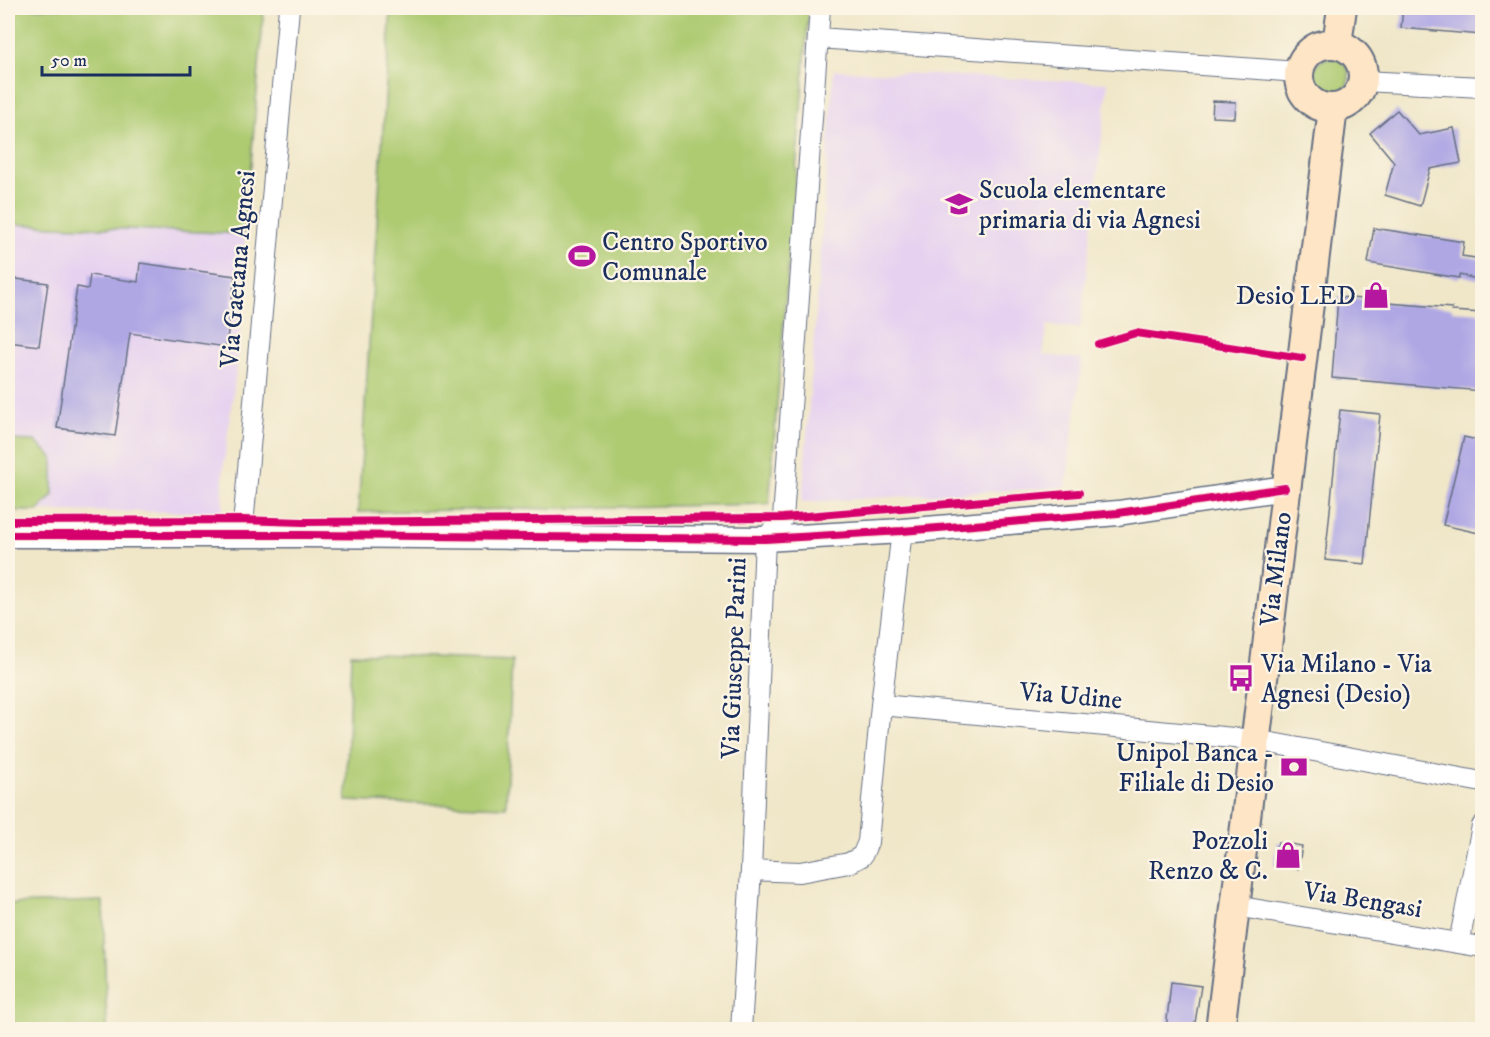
<svg xmlns="http://www.w3.org/2000/svg" width="1490" height="1037" viewBox="0 0 1490 1037" font-family="'IM FELL DW Pica',serif">
	<rect width="100%" height="100%" fill="#fcf5e5"/>
	<filter id="ink" filterUnits="userSpaceOnUse"><feTurbulence type="fractalNoise" baseFrequency=".0167" numOctaves="2"/><feDisplacementMap in="SourceGraphic" scale="12" xChannelSelector="R" yChannelSelector="G"/><feConvolveMatrix kernelMatrix="1 2 1 2 8 2 1 2 1" color-interpolation-filters="sRGB"/></filter>
	<filter id="wash" filterUnits="userSpaceOnUse"><feTurbulence type="fractalNoise" baseFrequency=".008" numOctaves="4" result="noise"/><feDisplacementMap in="SourceGraphic" scale="24" xChannelSelector="R" yChannelSelector="G"/><feGaussianBlur stdDeviation="1.35" result="paint"/><feColorMatrix in="noise" values="0 0 0 0 0 0 0 0 0 0 0 0 0 0 0 0 0 1.4 0 .05"/><feComposite in="paint" operator="in"/></filter>
	<g filter="url(#wash)">
		<rect width="100%" height="100%" fill="#f0e7c9"/>
		<path fill="#e6d2f0" d="M834 70 1108 83 1080 328 1047 325 1043 355 1082 359 1066 487 802 502Z
			M8 224 245 234 239 347 223 471V512L8 511Z"/>
		<path fill="#aecb72" stroke="#647d68" stroke-width="1.5" d="M8 8H264L245 234 8 224Z
			M391 8H809L769 504 358 512Z
			M1313 76a18 18 0 1 1 36 0a18 18 0 1 1-36 0Z
			M8 440 35 441 53 458V495L38 511H8Z
			M351 654 512 660 506 807 346 801Z
			M103 901 107 1029H8V904Z"/>
		<g id="blocks">
			<path fill="#afa7e4" d="M1403 8H1482V35L1401 28Z
				M1213 101 1236 102 1235 118 1212 117Z
				M1397 110 1419 135 1454 128 1461 163 1430 169 1420 206 1385 195 1394 162 1370 133Z
				M1374 228 1464 242 1462 256 1482 259V280L1459 275V278L1368 263Z
				M140 263 235 276 226 347 130 333 115 436 57 428 77 287 88 289 90 275 138 282Z
				M8 278 48 283 39 346 8 342Z
				M1338 297 1362 299V301L1452 308V311L1482 313V391L1332 378Z
				M1340 410 1380 414 1365 564 1325 560Z
				M1464 437 1482 441V518L1479 533 1443 525Z
				M1278 842 1302 846 1298 869 1274 865Z
				M1171 982 1201 986 1194 1029H1166Z"/>
		</g>
	</g>
	<g filter="url(#ink)">
		<use href="#blocks" fill-opacity="0" stroke="#666f83" stroke-width="1.5"/>
		<g fill="none" stroke-linecap="round" stroke-linejoin="round">
			<defs>
				<path id="minor" d="M818 38 1299 72
					M1363 81 1482 87
					M902 531 881 705 1255 740 1482 782
					M242 537 289 8
					M751 870 800 872 849 863 862 856 868 842 881 705
					M1235 906 1482 947
					M1459 943 1482 826
					M741 1030 751 870 765 539 783 518 820 8"/>
				<path id="tertiary" d="M8 535H303L765 539 902 531 1118 513 1285 488"/>
				<path id="secondary" d="M1337 44 1342 8
					M1299 76a32 32 0 1 1 64 0a32 32 0 1 1-64 0Z
					M1220 1030 1333 108"/>
			</defs>
			<use href="#minor" stroke="#666f83" stroke-width="22"/>
			<use href="#tertiary" stroke="#666f83" stroke-width="27"/>
			<use href="#secondary" stroke="#666f83" stroke-width="32"/>
			<use href="#minor" stroke="#fff" stroke-width="20"/>
			<use href="#tertiary" stroke="#fff" stroke-width="24"/>
			<use href="#secondary" stroke="#fde5c5" stroke-width="28"/>
			<defs>
				<path id="cycleway" d="M1098 344 1136 333 1302 358
					M8 521 243 520 303 522 783 518 1079 493
					M8 535H303L765 539 902 531 1118 513 1285 488"/>
			</defs>
			<use href="#cycleway" stroke="#fcf5e5" stroke-width="11"/>
			<use href="#cycleway" stroke="#d6006c" stroke-width="8"/>
		</g>
	</g>
	<defs>
		<symbol id="school-bare" viewBox="-9 -9 18 18"><path d="M0-5L7-2L0 1L-7-2ZM-4 1L0 2.5L4 1V4Q0 6-4 4Z" fill="#b5179e" stroke="#fcf5e5" stroke-width="2.5" paint-order="stroke"/></symbol>
		<symbol id="stadium-bare" viewBox="-9 -9 18 18"><path d="M0-5a6.5 5 0 1 0 0 10a6.5 5 0 1 0 0-10ZM-3.5-1.8h7v3.6h-7Z" fill="#b5179e" stroke="#fcf5e5" stroke-width="2.5" paint-order="stroke"/></symbol>
		<symbol id="shop-bare" viewBox="-9 -9 18 18"><path d="M-5-2.5h2.3a2.7 3.5 0 0 1 5.4 0H5L5.5 6h-11ZM-1.5-2.5h3a1.5 2.3 0 0 0-3 0Z" fill="#b5179e" stroke="#fcf5e5" stroke-width="2.5" paint-order="stroke"/></symbol>
		<symbol id="bus-bare" viewBox="-9 -9 18 18"><path d="M-5-6H5V4H4V6H2V4H-2V6H-4V4H-5ZM-3.5-4V0h7V-4ZM-3.5 1.2v1.5H-2V1.2ZM2 1.2v1.5H3.5V1.2Z" fill="#b5179e" stroke="#fcf5e5" stroke-width="2.5" paint-order="stroke"/></symbol>
		<symbol id="bank-bare" viewBox="-9 -9 18 18"><path d="M-6-4H6V4H-6ZM0-2.3a2.3 2.3 0 1 0 0 4.6a2.3 2.3 0 1 0 0-4.6Z" fill="#b5179e" stroke="#fcf5e5" stroke-width="2.5" paint-order="stroke"/></symbol>
	</defs>
	<g fill-rule="evenodd">
		<use href="#school-bare" x="940" y="185" width="38" height="38"/>
		<use href="#stadium-bare" x="563" y="237" width="38" height="38"/>
		<use href="#shop-bare" x="1357" y="276" width="38" height="38"/>
		<use href="#bus-bare" x="1222" y="659" width="38" height="38"/>
		<use href="#bank-bare" x="1275" y="748" width="38" height="38"/>
		<use href="#shop-bare" x="1269" y="836" width="38" height="38"/>
	</g>
	<g text-anchor="middle" stroke-width="4.5" stroke-linejoin="round" paint-order="stroke">
		<g font-size="26" fill="#1b2f5e" stroke="#fcf5e5" text-anchor="start">
			<text x="979" y="198">Scuola elementare<tspan x="979" dy="30">primaria di via Agnesi</tspan></text>
			<text x="602" y="250">Centro Sportivo<tspan x="602" dy="30">Comunale</tspan></text>
			<text x="1356" y="304" text-anchor="end">Desio LED</text>
			<text x="1261" y="672">Via Milano - Via<tspan x="1261" dy="30">Agnesi (Desio)</tspan></text>
			<text x="1274" y="761" text-anchor="end">Unipol Banca -<tspan x="1274" dy="30">Filiale di Desio</tspan></text>
			<text x="1268" y="849" text-anchor="end">Pozzoli<tspan x="1268" dy="30">Renzo &amp; C.</tspan></text>
		</g>
		<g font-size="26" fill="#1b2f5e" stroke="#fcf5e5">
			<text transform="translate(237 269) rotate(-85)" y="9">Via Gaetana Agnesi</text>
			<text transform="translate(1275 569) rotate(-83)" y="9">Via Milano</text>
			<text transform="translate(733 658) rotate(-88)" y="9">Via Giuseppe Parini</text>
			<text transform="translate(1071 695) rotate(5)" y="9">Via Udine</text>
			<text transform="translate(1363 899) rotate(9)" y="9">Via Bengasi</text>
		</g>
	</g>
	<rect width="1490" height="1037" fill="none" stroke="#fcf5e5" stroke-width="30"/>
	<path d="M42 66v9h148v-9" fill="none" stroke="#1b2f5e" stroke-width="3"/>
	<text x="51" y="66" font-size="18" fill="#1b2f5e" stroke="#fcf5e5" stroke-width="4.5" paint-order="stroke">50 m</text>
</svg>
